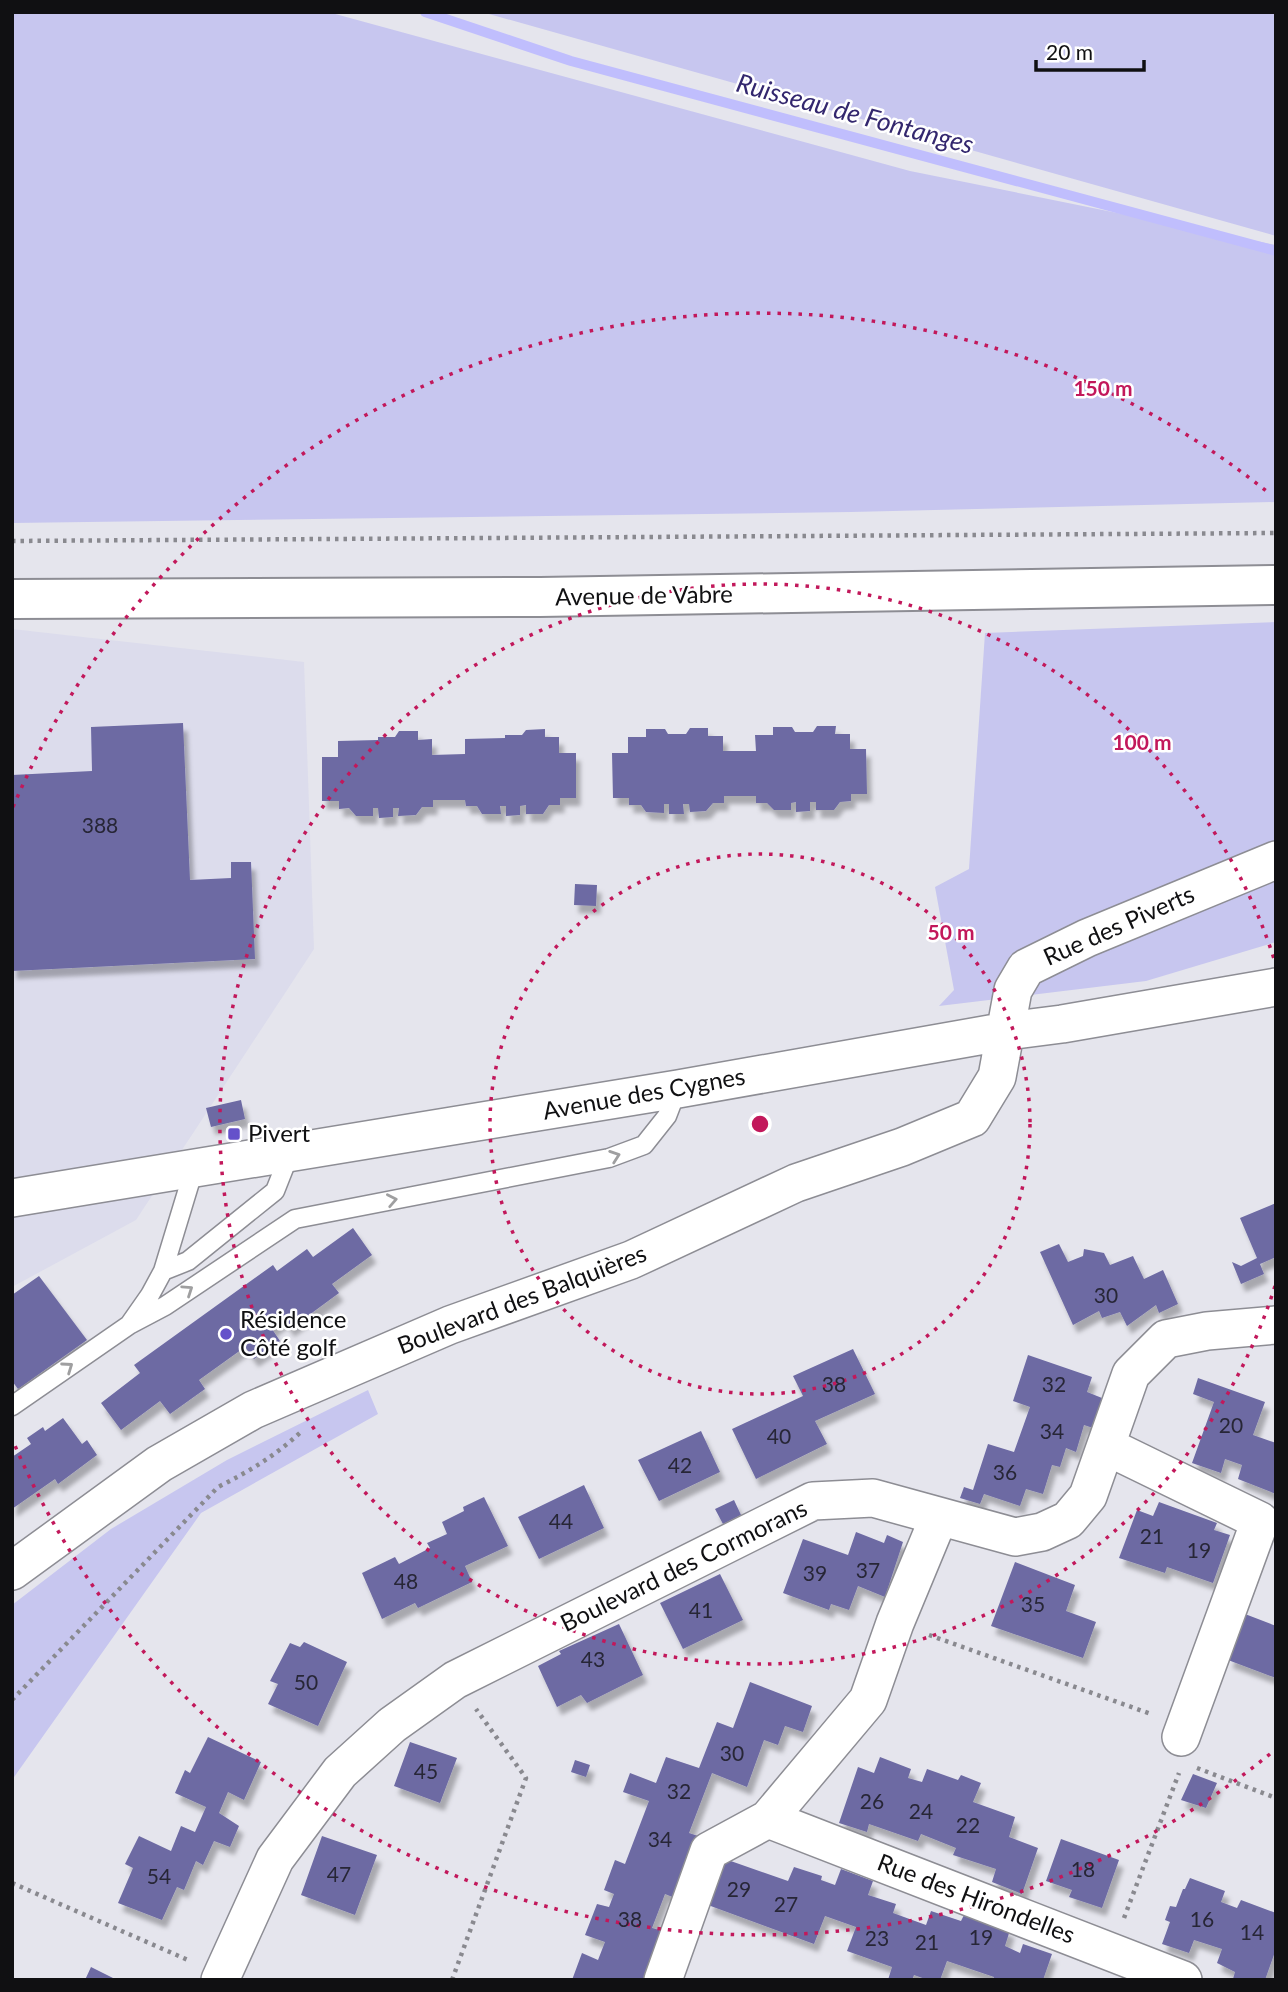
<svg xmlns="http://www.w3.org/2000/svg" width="1288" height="1992" viewBox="0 0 1288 1992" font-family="Lato,sans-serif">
	<defs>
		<filter id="shadow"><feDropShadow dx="4.5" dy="8" stdDeviation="2" flood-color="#0004"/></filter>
	</defs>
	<rect width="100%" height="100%" fill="#e5e5ed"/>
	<path fill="#dcdcec" d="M12 629 304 662 314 949 136 1220 12 1287Z"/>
	<path fill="#c7c6ef" d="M12 12H328L910 171 1276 245V502L851 512 12 523Z
		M482 12H1276V236Z
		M1276 622V942L1146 981 939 1006 954 990 935 887 969 869 985 633Z
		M368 1390 378 1414 201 1513 12 1780V1605L111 1529 227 1460Z"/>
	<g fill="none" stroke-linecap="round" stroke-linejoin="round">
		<path stroke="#c0befd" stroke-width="10" d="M425 12 571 61 1276 251"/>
	</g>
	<path fill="#6d6aa3" filter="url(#shadow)" d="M183 723 190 880 231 878V862H251L255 959 12 971V775L92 771 91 727Z
		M817 726H836L835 734H850V749H866L867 794H851V801L840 802 834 810H816V802H810V811L796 812V802L791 803V810H774L767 803H756V796H724V803H713L706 811 690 812 689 804H683L684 814H669V804H664V813L646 812 641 805H629V798H613L612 753H628V737H646V729H665L668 734H686L690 728H708V736H723V751H756L755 735H773V727H792L795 732H813Z
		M545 729V737H559V753H576V798H560V805H549L543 814H526V805L520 806V815L506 816V806H500L501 814H482L477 806H466L465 800H433V807H422L416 815 398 816 399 808H393V817L379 818 378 808H373V816H356L349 808 339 809V801H322V757H338V741L378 740V737H395L399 731H418V740L432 739V755L465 754V739L505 738V735H522L526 730Z
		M575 884 597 885 596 906 574 905Z
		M241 1100 245 1119 211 1127 206 1108Z
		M1276 1203V1257L1260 1264 1264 1274 1241 1284 1232 1262 1241 1266 1257 1258 1240 1218Z
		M353 1228 372 1255 332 1284 339 1293 290 1329 284 1320 272 1329 280 1341 254 1359 245 1347 199 1380 205 1389 170 1414 160 1401 121 1430 101 1403 140 1373 134 1365 273 1265 277 1271 307 1249 313 1257Z
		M1059 1244 1068 1262 1083 1256 1084 1249 1104 1253 1110 1265 1133 1256 1144 1279 1163 1270 1178 1304 1159 1313 1156 1305 1127 1326 1120 1312 1102 1318 1099 1311 1073 1325 1040 1252Z
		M39 1276 87 1340 18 1389 12 1381V1295Z
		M853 1349 875 1394 815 1421 827 1444 756 1479 732 1429 803 1396 793 1376Z
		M1028 1355 1092 1377 1087 1392 1102 1398 1093 1428 1084 1425 1076 1452 1066 1448 1060 1467 1052 1465 1043 1494 1026 1489 1020 1506 984 1494 980 1504 960 1498 964 1487 973 1490 988 1444 1014 1452 1030 1407 1013 1401Z
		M1198 1378 1265 1402 1253 1435 1276 1443V1494L1238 1479 1242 1465 1225 1459 1221 1473 1192 1463 1214 1402 1193 1394Z
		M63 1418 82 1444 87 1440 97 1455 58 1484 55 1479 12 1509V1457L31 1444 27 1438 43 1427 45 1431Z
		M701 1431 720 1472 659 1501 638 1460Z
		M584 1485 604 1528 539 1559 518 1517Z
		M484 1497 508 1546 465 1566 472 1582 418 1608 415 1603 382 1619 362 1573 395 1557 399 1564 430 1548 427 1543 447 1534 442 1522 464 1511 463 1507Z
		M734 1500 741 1515 723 1524 715 1509Z
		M1159 1502 1217 1523 1214 1530 1230 1535 1213 1583 1167 1567 1165 1573 1119 1558 1137 1510 1153 1516Z
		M856 1532 884 1543 887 1535 903 1542 885 1597 858 1586 849 1610 831 1604 829 1610 783 1593 803 1539 848 1555Z
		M1015 1562 1075 1585 1066 1611 1096 1622 1083 1658 991 1626Z
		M720 1574 743 1620 683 1649 660 1603Z
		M1245 1614 1276 1626V1678L1228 1660Z
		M619 1624 643 1675 587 1703 581 1695 557 1707 538 1666 561 1654 559 1651Z
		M304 1642 347 1662 318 1726 268 1704 278 1684 270 1681 290 1643 300 1647Z
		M750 1682 812 1706 803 1732 785 1726 778 1745 764 1740 747 1787 712 1773 689 1833 698 1836 675 1898 665 1894 652 1928 663 1931 645 1980H572L582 1953 598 1960 605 1942 585 1935 597 1904 609 1907 614 1894 604 1890 615 1860 625 1864 649 1801 623 1792 630 1773 656 1783 666 1757 699 1768 717 1722 733 1728Z
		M208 1737 261 1762 244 1800 228 1792 219 1813 239 1826 230 1847 214 1841 203 1865 196 1861 184 1890 177 1887 162 1920 118 1903 133 1868 125 1864 139 1836 171 1851 181 1826 195 1832 206 1807 175 1793 185 1770 190 1773Z
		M410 1742 457 1758 440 1803 394 1786Z
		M880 1757 911 1769 908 1778 922 1782 927 1769 958 1780 961 1775 981 1783 973 1802 1015 1817 1009 1837 1038 1848 1022 1894 992 1882 996 1869 953 1855 956 1848 921 1834 918 1841 869 1824 867 1832 839 1823 858 1767 874 1773Z
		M575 1760 590 1765 586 1777 571 1772Z
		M1193 1774 1217 1783 1206 1808 1181 1800Z
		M322 1836 377 1855 355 1915 301 1895Z
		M1061 1839 1119 1860 1102 1908 1069 1897 1072 1890 1046 1881Z
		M725 1859 788 1881 794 1867 822 1876 821 1880 835 1885 841 1869 873 1881 868 1895 896 1904 893 1913 926 1925 931 1911 961 1921 965 1913 1010 1930 1005 1946 1020 1953 1023 1944 1052 1954 1043 1980H993L994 1977 947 1961 940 1980H928L914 1975 912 1980H888L892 1967 847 1951 856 1927 825 1916 814 1944 708 1905Z
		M1190 1878 1225 1891 1221 1902 1237 1908 1241 1900 1276 1913V1949L1265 1980 1233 1979 1235 1972 1217 1963 1222 1949 1194 1940 1189 1953 1162 1944 1170 1922 1165 1920 1170 1906 1176 1907 1183 1889H1185Z
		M91 1967 117 1980H85Z"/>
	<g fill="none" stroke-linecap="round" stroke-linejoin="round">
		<defs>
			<path id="service" d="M163 1271 188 1261 275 1191 290 1153
				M129 1325 165 1306 295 1219 609 1158 644 1145 667 1116 677 1090
				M12 1406 129 1325 150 1295 163 1271 194 1169"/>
			<path id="minor" d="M12 1198 678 1089 1007 1031 1062 1024 1276 987
				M1106 1446 1260 1521 1181 1737
				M12 1571 159 1464 253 1410 450 1325 631 1260 796 1183 902 1147 972 1118 997 1077 1013 990 1026 968 1087 938 1276 860
				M768 1819 868 1700 895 1623 939 1517
				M220 1980 275 1859 340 1772 392 1725 455 1680 813 1501 873 1498 1015 1537 1042 1532 1068 1520 1088 1496 1131 1374 1166 1339 1207 1331 1276 1325
				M663 1980 709 1851 768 1819 1183 1980"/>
			<path id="secondary" d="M12 599 540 597 1276 585"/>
		</defs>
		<use href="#service" stroke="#8d8d94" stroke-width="21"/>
		<use href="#minor" stroke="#8d8d94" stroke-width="40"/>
		<use href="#secondary" stroke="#8d8d94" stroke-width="42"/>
		<path stroke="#89898f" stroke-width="4.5" stroke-dasharray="3.5 5" stroke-linecap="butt" d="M12 541 1276 533
			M929 1635 1151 1714
			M12 1700 218 1487C250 1471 275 1456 302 1431
			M1197 1768 1276 1798
			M12 1883 188 1960
			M1124 1918 1179 1773
			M452 1980 526 1778 476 1709"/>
		<use href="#service" stroke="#fff" stroke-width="18"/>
		<use href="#minor" stroke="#fff" stroke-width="37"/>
		<use href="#secondary" stroke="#fff" stroke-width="38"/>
	</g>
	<defs><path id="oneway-chevron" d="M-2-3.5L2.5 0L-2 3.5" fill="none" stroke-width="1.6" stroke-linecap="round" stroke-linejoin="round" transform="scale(1.75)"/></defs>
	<g stroke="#9f9fa0">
		<use href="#oneway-chevron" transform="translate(615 1156) rotate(-19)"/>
		<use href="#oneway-chevron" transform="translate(392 1200) rotate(-11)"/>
		<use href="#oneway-chevron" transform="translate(188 1290) rotate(-34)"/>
		<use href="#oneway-chevron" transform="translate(68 1367) rotate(-35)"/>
	</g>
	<g fill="none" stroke="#c2185b" stroke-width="3.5" stroke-dasharray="3.5 7">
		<circle cx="760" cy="1124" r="270"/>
		<path d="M1275 1286A540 540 0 1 1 1275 962"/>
		<path d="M1270 1754A811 811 0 0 1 13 1441M13 807A811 811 0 0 1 1270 494"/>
	</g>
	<g fill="#6551ca" stroke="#fff" stroke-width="2.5">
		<rect x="227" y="1127" width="14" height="14" rx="3.5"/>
		<circle cx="226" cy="1334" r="7"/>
	</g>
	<g text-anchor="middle" stroke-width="5" stroke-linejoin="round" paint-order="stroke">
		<g font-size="21" fill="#272636">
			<text x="100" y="833">388</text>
			<text x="1106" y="1303">30</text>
			<text x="834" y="1392">38</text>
			<text x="1054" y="1392">32</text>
			<text x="1231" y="1433">20</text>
			<text x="1052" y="1439">34</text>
			<text x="779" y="1444">40</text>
			<text x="680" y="1473">42</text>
			<text x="1005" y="1480">36</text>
			<text x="561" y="1529">44</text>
			<text x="1152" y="1544">21</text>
			<text x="1199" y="1558">19</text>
			<text x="868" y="1578">37</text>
			<text x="815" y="1581">39</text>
			<text x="406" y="1589">48</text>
			<text x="1033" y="1612">35</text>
			<text x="701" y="1618">41</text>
			<text x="593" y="1667">43</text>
			<text x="306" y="1690">50</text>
			<text x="732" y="1761">30</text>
			<text x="426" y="1779">45</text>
			<text x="679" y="1799">32</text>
			<text x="872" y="1809">26</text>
			<text x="921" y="1819">24</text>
			<text x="968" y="1833">22</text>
			<text x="660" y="1847">34</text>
			<text x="1083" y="1877">18</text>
			<text x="339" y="1882">47</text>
			<text x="159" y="1884">54</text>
			<text x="739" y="1897">29</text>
			<text x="786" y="1912">27</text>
			<text x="630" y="1927">38</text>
			<text x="1202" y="1927">16</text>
			<text x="1252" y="1940">14</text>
			<text x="981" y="1945">19</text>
			<text x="877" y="1946">23</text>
			<text x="927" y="1950">21</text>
		</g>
		<g font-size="24" fill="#101012" stroke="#fff">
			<text transform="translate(644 596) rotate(-1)" y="8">Avenue de Vabre</text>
			<text transform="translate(1119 926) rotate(-24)" y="8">Rue des Piverts</text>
			<text transform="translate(644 1094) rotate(-10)" y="8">Avenue des Cygnes</text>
			<text transform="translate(522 1300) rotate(-21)" y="8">Boulevard des Balquières</text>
			<text transform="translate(684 1566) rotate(-26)" y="8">Boulevard des Cormorans</text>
			<text transform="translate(976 1899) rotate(21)" y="8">Rue des Hirondelles</text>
		</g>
		<g font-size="24" fill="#101012" stroke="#fff" text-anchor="start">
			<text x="248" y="1142">Pivert</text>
			<text x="240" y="1328">Résidence<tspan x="240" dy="28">Côté golf</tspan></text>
		</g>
		<g font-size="26" font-style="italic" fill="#33276e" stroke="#fff">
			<text transform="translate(855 114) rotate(15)" y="9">Ruisseau de Fontanges</text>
		</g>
	</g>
	<circle cx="760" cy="1124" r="10" fill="#c2185b" stroke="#fff" stroke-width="3.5"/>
	<g font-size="21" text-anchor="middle" font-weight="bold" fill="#c2185b" stroke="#fff" stroke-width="5" stroke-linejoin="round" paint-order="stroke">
		<text x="1103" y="396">150 m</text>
		<text x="1142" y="750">100 m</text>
		<text x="951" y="940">50 m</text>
	</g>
	<rect width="1288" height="1992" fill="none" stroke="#101012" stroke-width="28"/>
	<path d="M1036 60v10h108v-10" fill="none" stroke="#101012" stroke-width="3.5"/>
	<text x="1046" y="60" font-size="21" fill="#101012" stroke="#ffffff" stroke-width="5" paint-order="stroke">20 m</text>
</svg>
